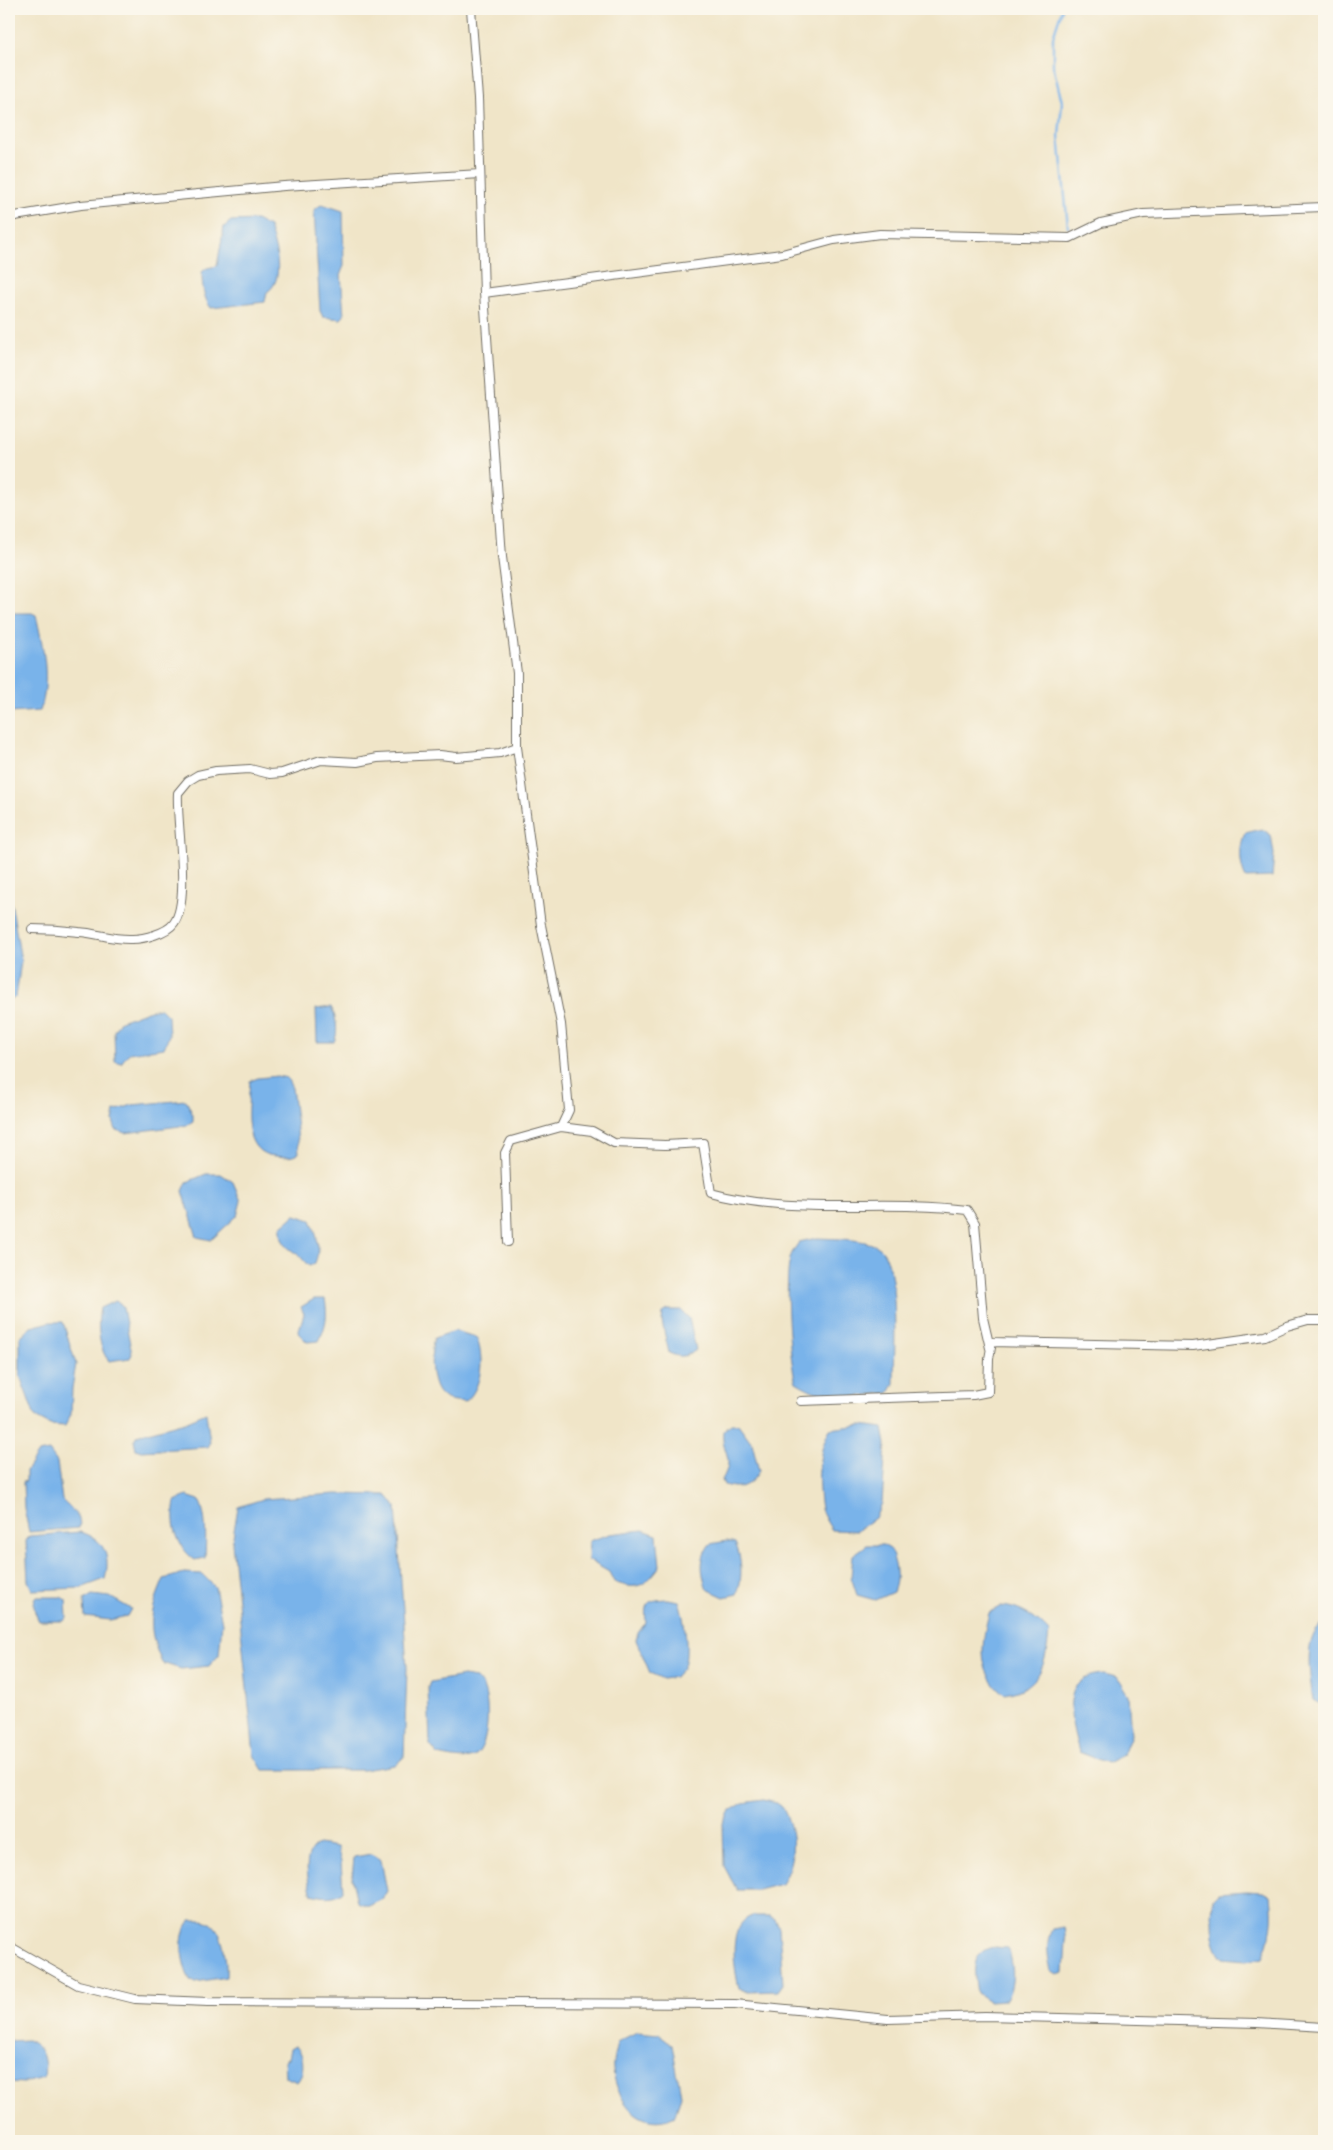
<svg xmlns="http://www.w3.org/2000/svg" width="1333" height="2150" viewBox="0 0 1333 2150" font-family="'Gentium Book Plus',serif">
	<rect width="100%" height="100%" fill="#fbf7ec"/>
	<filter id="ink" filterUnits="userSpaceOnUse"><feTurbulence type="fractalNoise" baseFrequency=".02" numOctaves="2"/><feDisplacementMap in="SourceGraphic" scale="10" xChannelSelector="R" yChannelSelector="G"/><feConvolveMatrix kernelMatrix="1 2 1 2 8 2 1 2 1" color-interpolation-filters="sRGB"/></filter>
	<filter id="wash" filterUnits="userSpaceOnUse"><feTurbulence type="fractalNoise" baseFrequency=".0096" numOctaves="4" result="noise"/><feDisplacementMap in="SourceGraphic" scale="20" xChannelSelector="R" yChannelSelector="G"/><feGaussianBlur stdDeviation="1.12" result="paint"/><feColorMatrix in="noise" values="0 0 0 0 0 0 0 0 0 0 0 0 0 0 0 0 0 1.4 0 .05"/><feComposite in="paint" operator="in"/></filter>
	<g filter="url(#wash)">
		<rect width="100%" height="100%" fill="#f0e5c8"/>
		<path fill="#79b3ea" stroke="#526f8a" d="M322 204 343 211 344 266 341 273 344 316 341 319 323 317 320 311 314 210Z
			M256 220 269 227C275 245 286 280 267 292L265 302 211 308C203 298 202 284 202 272L207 268 217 266 224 227 231 221Z
			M9 613H32L36 615C43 646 51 681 40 711L9 713Z
			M1262 829 1271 835 1274 854 1272 877 1246 878C1239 866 1239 845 1245 833Z
			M9 889 21 961 16 997 9 999Z
			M331 1007C336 1016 339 1032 334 1042H317L316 1009Z
			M160 1008 168 1016 169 1036 164 1048 129 1053 121 1063 115 1061 114 1031 120 1021C134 1017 146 1010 160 1008Z
			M277 1076 287 1078 292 1088 296 1119 299 1153C292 1158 285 1157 276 1156 240 1155 248 1107 250 1081L258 1078Z
			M186 1100 193 1115V1122L188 1125 125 1133 116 1130 113 1121 115 1111 132 1105Z
			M206 1174H221L233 1182 241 1201 237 1216 211 1240 197 1237 183 1191 187 1182Z
			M295 1215 311 1220C317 1235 321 1248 315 1263L309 1266C304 1262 301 1256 297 1254 286 1247 280 1242 281 1227Z
			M817 1238C834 1239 868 1238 881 1249 900 1268 894 1356 894 1384L889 1393C850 1396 831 1404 796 1382 789 1359 784 1282 790 1259 791 1253 796 1247 799 1242Z
			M314 1299H325C328 1316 326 1326 319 1341L307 1342 298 1333 304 1314 301 1307Z
			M115 1301 120 1303 123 1308 132 1354 130 1358 109 1361C98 1349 97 1323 100 1308Z
			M668 1310H681L689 1318 696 1350C686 1357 680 1358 669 1353L662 1322 663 1313Z
			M50 1322H63L76 1364 72 1388 71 1414 65 1426 50 1425 35 1417 20 1376V1337L31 1327Z
			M455 1331 476 1337C485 1356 482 1389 465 1402 458 1401 447 1401 442 1396 429 1386 430 1353 434 1338Z
			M206 1413 210 1442 207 1447 141 1451 136 1449 134 1440 137 1435 185 1422Z
			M731 1424H738L752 1443 759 1471C750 1486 741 1490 724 1485L722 1480C736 1456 721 1453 723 1431Z
			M861 1425 883 1428 886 1444 882 1503 875 1518 857 1531 832 1530C828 1524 823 1516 821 1509 817 1483 817 1452 830 1429Z
			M49 1451 57 1462 62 1500C70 1509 83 1516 79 1528L29 1532 24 1508 23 1482 26 1481V1471L38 1453Z
			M336 1494 386 1495 396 1507 407 1668 404 1757 395 1765 363 1770H263L254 1755 232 1543 238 1507 263 1499Z
			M187 1496 199 1500C207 1515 206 1540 205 1558L195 1560C176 1547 171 1523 175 1501Z
			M643 1530 657 1535 660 1566C645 1586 638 1591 614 1582L609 1572 588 1560 589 1541 610 1534Z
			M80 1532C104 1538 111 1556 105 1579L81 1588 32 1590 28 1581 26 1541 29 1536Z
			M727 1541 735 1543C742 1557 743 1579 737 1594L724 1597 707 1589C701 1572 699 1558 710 1544Z
			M867 1545H883L890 1549C896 1564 899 1577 893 1592L875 1600 857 1595 851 1577 853 1555Z
			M184 1573 202 1574 215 1587 222 1623 219 1655 209 1666 181 1669 162 1663C147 1629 149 1613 164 1579Z
			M92 1595 110 1597 131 1609 127 1616 110 1620 85 1617 84 1600Z
			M37 1597H61L66 1600 67 1617 64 1621H39C35 1614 31 1603 37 1597Z
			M668 1599 679 1601C684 1616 690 1653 683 1668 681 1671 677 1674 675 1677L663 1679 650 1673 636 1640 638 1633 646 1622C644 1602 647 1600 668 1599Z
			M1001 1606C1020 1607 1036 1618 1049 1632 1046 1665 1040 1689 1004 1694 977 1672 981 1644 989 1613Z
			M1324 1624V1706L1313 1700C1310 1679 1302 1635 1324 1624Z
			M1104 1674 1117 1677 1128 1695 1131 1735 1123 1755 1107 1763 1079 1752C1071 1722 1057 1676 1104 1674Z
			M463 1676 476 1678C478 1681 482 1684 483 1687 490 1701 490 1749 473 1757 463 1761 448 1757 438 1755L430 1745 428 1687 430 1682Z
			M764 1800 780 1804C796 1828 797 1859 781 1884L758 1890H737L724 1866 723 1823 730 1811 743 1803Z
			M319 1844 337 1847 341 1862 343 1891C335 1899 322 1897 312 1894 307 1879 302 1851 319 1844Z
			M371 1854 381 1860 387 1891 382 1899 369 1906 357 1902 352 1879 354 1857Z
			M1247 1891 1264 1892 1271 1896C1274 1918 1272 1937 1263 1957L1247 1960 1223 1958C1209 1942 1212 1918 1213 1898L1218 1893Z
			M752 1916H769L775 1919 779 1928 783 1984 778 1991 748 1992 739 1988C734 1967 727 1924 752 1916Z
			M191 1920C198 1920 205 1919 211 1923 224 1932 227 1963 226 1977L196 1982 190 1981C182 1963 176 1936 191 1920Z
			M1064 1927 1066 1941 1064 1973 1057 1975 1051 1971C1048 1957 1045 1943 1052 1929Z
			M994 1947 1008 1948C1014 1966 1015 1983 1006 2000L989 2001 977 1993C974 1973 970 1951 994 1947Z
			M637 2032 659 2034 672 2044 681 2095 675 2116C641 2133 616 2101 613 2069 612 2061 616 2050 617 2042Z
			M27 2040C44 2047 46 2061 44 2078L24 2083 9 2082V2041Z
			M295 2046C305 2052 305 2074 297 2082L285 2077 284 2060 288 2058 290 2049Z"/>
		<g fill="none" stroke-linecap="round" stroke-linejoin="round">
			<path stroke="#79b3ea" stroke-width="2.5" d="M1062 9 1053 37V66L1062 102 1059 136 1068 227"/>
		</g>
	</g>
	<g filter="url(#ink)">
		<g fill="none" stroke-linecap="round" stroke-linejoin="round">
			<defs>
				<path id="minor" d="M471 9 478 98 484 293 502 557 517 673V747L541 925 561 1024 569 1110 561 1127
					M9 217 81 205 284 186 480 174
					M484 293 782 254 834 240 880 234 1070 238 1101 223 1143 214 1324 207
					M32 929C48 929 63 930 79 932 97 933 112 940 132 939 144 939 167 933 174 923 191 899 176 824 178 793L188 781 198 775 216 771 250 769 270 774 282 773 321 760 357 762 377 758 440 755 456 757 500 753 517 747
					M508 1242 505 1153 511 1141 561 1127 592 1131 614 1143 665 1145 703 1143 711 1193C795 1216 882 1199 967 1210L975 1223 983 1318 990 1348
					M801 1401 973 1395 988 1392 989 1359 992 1342 1193 1346 1265 1336 1287 1326 1308 1320H1324
					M9 1946 78 1985 135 1999 208 2002 735 2004 888 2019 985 2016 1257 2023 1324 2027"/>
			</defs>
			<use href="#minor" stroke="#706c62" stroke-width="10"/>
			<use href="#minor" stroke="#fff" stroke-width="8"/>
		</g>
	</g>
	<rect width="1333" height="2150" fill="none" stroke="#fbf7ec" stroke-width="30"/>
</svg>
